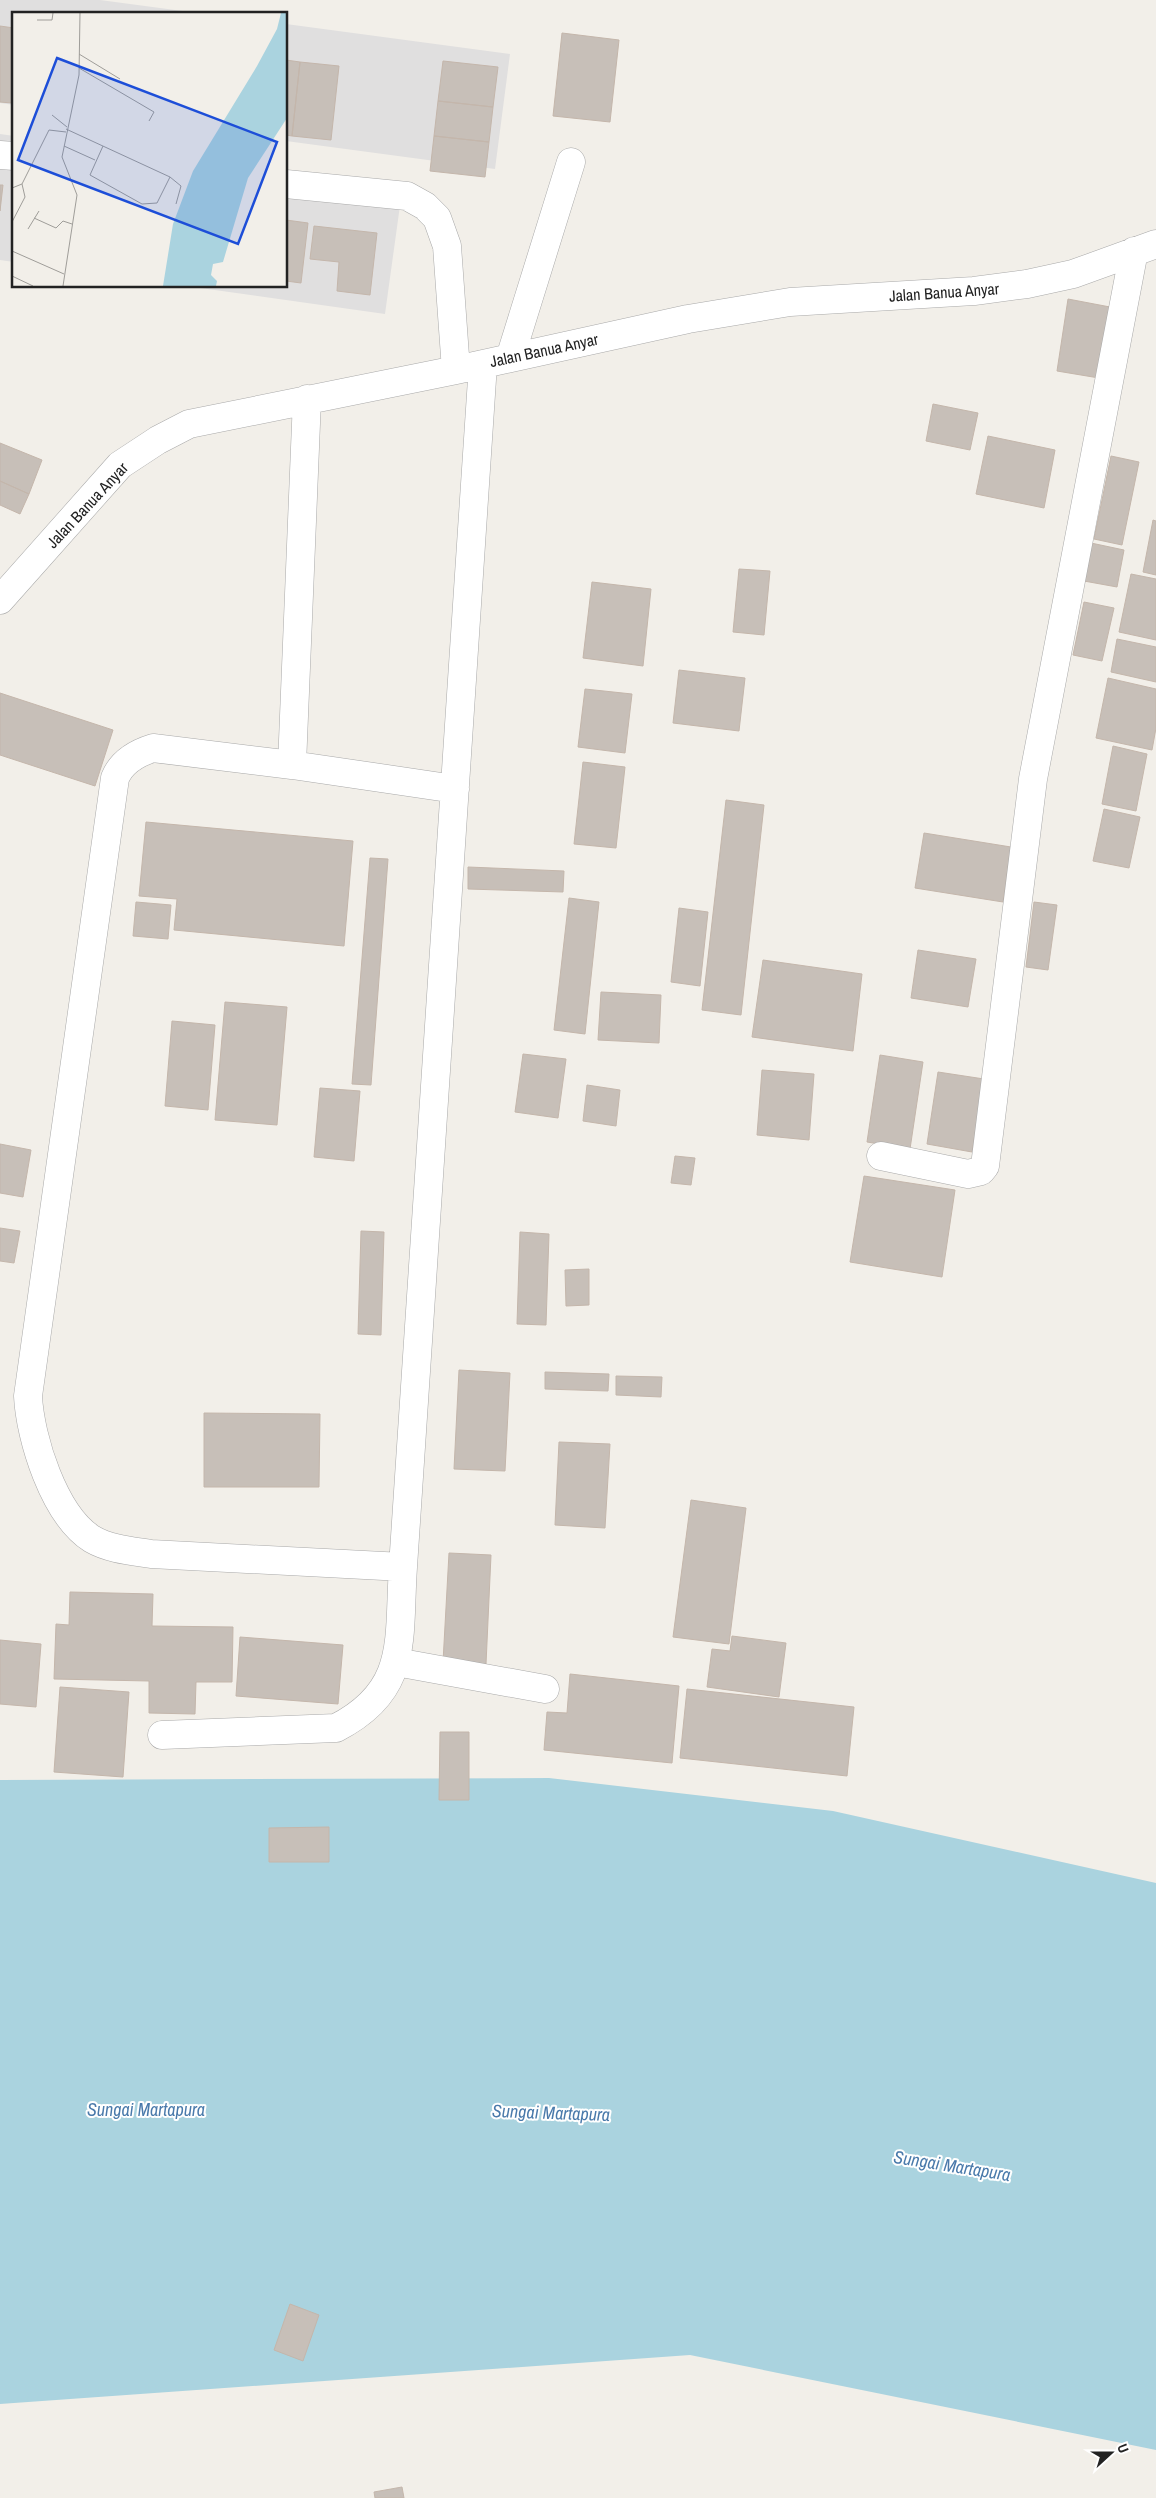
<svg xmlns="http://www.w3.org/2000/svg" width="1156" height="2498" viewBox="0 0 1156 2498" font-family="'Archivo Narrow',sans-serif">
	<rect width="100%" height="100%" fill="#f2efe9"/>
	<path fill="#e0dfdf" d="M0 0H100L205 14H14V105L0 103Z
		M286 24 510 54 495 169 286 141Z
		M0 134 14 136V262L0 260Z
		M286 175 402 191 385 314 186 286H286Z"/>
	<path fill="#aad3df" d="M549 1778 833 1811 1156 1883V2450L690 2355 0 2404V1780Z"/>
	<path fill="#c7bfb8" stroke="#c4b6ab" d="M0 26 14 28 12 103 0 102Z
		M562 33 619 40 610 122 553 116Z
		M286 60 300 62 292 136 286 135Z
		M443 61 498 67 493 107 438 101Z
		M300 62 339 66 331 140 292 136Z
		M438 101 493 107 489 142 434 136Z
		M434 136 489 142 485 177 430 171Z
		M0 185H3L0 211Z
		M286 220 308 223 301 283 286 281Z
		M314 226 377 233 370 295 337 291 339 262 310 259Z
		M1068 299 1110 307 1099 378 1057 371Z
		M933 404 978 413 970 450 926 441Z
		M988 436 1055 450 1044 508 976 494Z
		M0 443 42 460 29 494 0 481Z
		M1111 456 1139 462 1122 545 1094 539Z
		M0 481 29 494 20 514 0 505Z
		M1153 520 1156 521V575L1143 572Z
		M1091 543 1124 550 1117 587 1084 581Z
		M739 569 770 571 764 635 733 632Z
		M1131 574 1156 579V640L1119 632Z
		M592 582 651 589 643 666 583 658Z
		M1084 602 1114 608 1102 661 1073 655Z
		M1117 639 1156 647V682L1111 672Z
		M679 670 745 678 739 731 673 723Z
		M1108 678 1156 689V728L1152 750 1096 738Z
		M585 689 632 694 625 753 578 747Z
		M0 693 113 730 95 786 0 755Z
		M1113 746 1147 754 1136 811 1102 804Z
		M583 762 625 767 616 848 574 844Z
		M726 800 764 805 741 1015 702 1010Z
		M1104 809 1140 817 1129 868 1093 861Z
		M146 822 353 841 344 946 174 930 177 899 139 896Z
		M924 833 1011 847 1003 902 915 888Z
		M370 858 388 859 371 1085 352 1084Z
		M468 867 564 871 563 892 468 889Z
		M569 898 599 902 585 1034 554 1030Z
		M136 902 171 905 168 939 133 936Z
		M1034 902 1057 905 1048 970 1026 967Z
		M679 908 708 912 700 986 671 982Z
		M918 950 976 959 968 1007 911 998Z
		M763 960 862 974 853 1051 752 1037Z
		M601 992 661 995 659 1043 598 1040Z
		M225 1002 287 1007 277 1125 215 1120Z
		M172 1021 215 1025 208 1110 165 1106Z
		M523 1054 566 1059 558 1118 515 1112Z
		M880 1055 923 1062 910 1149 867 1142Z
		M762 1070 814 1074 809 1140 757 1135Z
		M938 1072 984 1079 972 1152 927 1144Z
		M587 1085 620 1090 616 1126 583 1121Z
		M320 1088 360 1091 354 1161 314 1157Z
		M0 1144 31 1150 23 1197 0 1193Z
		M675 1156 695 1158 691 1185 671 1183Z
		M864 1176 955 1190 942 1277 850 1262Z
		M0 1228 20 1231 14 1263 0 1261Z
		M361 1231 384 1232 381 1335 358 1334Z
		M520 1232 549 1234 546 1325 517 1324Z
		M589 1269V1305L566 1306 565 1270Z
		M459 1370 510 1373 505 1471 454 1469Z
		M545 1372 609 1374 608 1391 545 1389Z
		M616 1376 662 1377 661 1397 616 1395Z
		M204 1413 320 1414 319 1487H204Z
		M559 1442 610 1444 605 1528 555 1525Z
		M691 1500 746 1508 729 1644 673 1637Z
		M449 1553 491 1555 486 1664 443 1662Z
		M70 1592 153 1594 152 1626 233 1627 232 1682H196L195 1714 149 1713V1681L54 1679 56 1624 69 1625Z
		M732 1636 786 1643 779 1697 707 1687 712 1649 730 1651Z
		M240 1637 343 1645 338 1704 236 1696Z
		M0 1640 41 1644 36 1707 0 1704Z
		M570 1674 679 1686 672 1763 544 1750 547 1712 567 1713Z
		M60 1687 129 1692 123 1777 54 1772Z
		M687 1689 854 1707 847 1776 680 1758Z
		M440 1732H469V1800H439Z
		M329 1827V1862H269V1828Z
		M290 2304 319 2315 303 2361 274 2350Z
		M402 2487 404 2498H375L374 2492Z"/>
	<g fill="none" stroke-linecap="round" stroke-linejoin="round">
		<defs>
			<path id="minor" d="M0 155 14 156
				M286 184 407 196 425 206 437 218 447 246 456 370
				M510 358 571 162
				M0 600 120 465 158 440 189 424 456 370 688 319 790 302 974 291 1027 284 1073 274 1156 244
				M292 765 307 399
				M455 789 292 765 153 748C137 753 122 761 115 778L28 1396C30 1438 54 1515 92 1539 109 1549 132 1551 151 1554L403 1567 483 364
				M881 1156 968 1174 981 1171 985 1166 1033 779 1134 251
				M396 1662 545 1689
				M162 1735 336 1728C410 1690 398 1639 403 1567"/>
		</defs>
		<use href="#minor" stroke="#a9a9a9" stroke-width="29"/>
		<use href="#minor" stroke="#fff" stroke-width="28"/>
	</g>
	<g text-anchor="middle" stroke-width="4" stroke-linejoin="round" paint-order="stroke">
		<g font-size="16" fill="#222" stroke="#fff">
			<text transform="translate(944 292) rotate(-4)" y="6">Jalan Banua Anyar</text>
			<text transform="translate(544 350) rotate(-12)" y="6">Jalan Banua Anyar</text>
			<text transform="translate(87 505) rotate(-47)" y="6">Jalan Banua Anyar</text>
		</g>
		<g font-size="18" font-style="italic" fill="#4a7aab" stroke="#fff">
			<text x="146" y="2116">Sungai Martapura</text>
			<text transform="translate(551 2113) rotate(2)" y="6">Sungai Martapura</text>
			<text transform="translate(952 2166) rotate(9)" y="6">Sungai Martapura</text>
		</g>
	</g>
	<g transform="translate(12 12)">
		<rect width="275" height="275" fill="#f2efe9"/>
		<path d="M269 1H275V106L236 166 211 250 201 252 199 263 205 269 204 274H151L161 212 181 159 245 54 265 17Z" fill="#aad3df"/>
		<path fill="none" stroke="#9f9d99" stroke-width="1" d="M25 8H40L41 1M67 42 108 67M67 56 142 100 137 109M40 103 55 115M54 117 158 165 145 191 130 192 78 163 91 134M52 134 83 148M158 165 169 174 164 192M0 176 10 172 37 118 54 120M22 206 44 216 51 209 60 212M0 210 13 185 10 172M16 217 27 199M0 239 52 262M0 264 21 274M51 274 65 183 50 145 67 63 68 1"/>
		<path fill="#1d4ed8" fill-opacity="0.15" stroke="#1d4ed8" stroke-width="2.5" d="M45 46 265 130 226 232 6 148Z"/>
		<rect width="275" height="275" fill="none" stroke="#222" stroke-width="2.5"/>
	</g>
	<g transform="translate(1111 2453) rotate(69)" stroke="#ffffff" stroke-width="4" paint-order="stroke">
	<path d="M0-4L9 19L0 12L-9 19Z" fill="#222222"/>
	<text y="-8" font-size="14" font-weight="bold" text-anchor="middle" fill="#222222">U</text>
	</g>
</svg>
